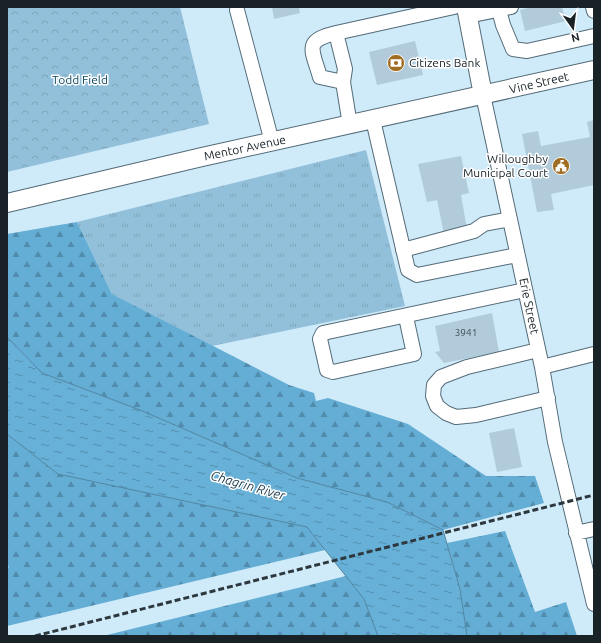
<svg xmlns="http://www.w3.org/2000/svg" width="601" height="643" viewBox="0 0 601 643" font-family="Ubuntu,sans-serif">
	<defs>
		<pattern id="grass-tufts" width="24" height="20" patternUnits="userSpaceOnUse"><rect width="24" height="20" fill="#92c0da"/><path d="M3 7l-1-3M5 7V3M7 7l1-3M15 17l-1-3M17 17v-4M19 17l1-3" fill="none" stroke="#7da5bb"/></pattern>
		<pattern id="forest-firs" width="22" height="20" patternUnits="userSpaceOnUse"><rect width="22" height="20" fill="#64add4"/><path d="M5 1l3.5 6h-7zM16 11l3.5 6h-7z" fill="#518cac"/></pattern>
		<pattern id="park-crowns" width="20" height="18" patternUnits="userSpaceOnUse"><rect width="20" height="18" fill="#92c0da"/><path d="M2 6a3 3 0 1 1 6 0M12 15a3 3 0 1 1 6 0" fill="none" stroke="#7da5bb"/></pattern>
		<pattern id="water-ripples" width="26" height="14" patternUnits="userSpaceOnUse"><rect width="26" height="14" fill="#67b0d7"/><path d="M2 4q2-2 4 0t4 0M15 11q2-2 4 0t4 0" fill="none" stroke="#548fae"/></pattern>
	</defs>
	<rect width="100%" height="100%" fill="#cfeaf9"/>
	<path fill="url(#grass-tufts)" d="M366 150 405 306 212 346 112 294 77 222Z"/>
	<path fill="url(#forest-firs)" d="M77 222 112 294 289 385 314 393 316 401 328 398 408 424 486 476H535L544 503 443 530 387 502 297 478 140 410 42 373 7 337V234Z
		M7 434 58 474 307 527 325 550 7 626V568L9 567 7 564Z
		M505 531 535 612 566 602 577 636H467L460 589 447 543Z
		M346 576 364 599 378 636H103Z"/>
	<path fill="url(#park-crowns)" d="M7 7H180L209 124 7 172Z"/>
	<path fill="url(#water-ripples)" stroke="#4f85a2" d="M7 337 42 373 140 410 297 478 387 502 443 530 460 589 467 636H378L364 599 307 527 58 474 7 434Z"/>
	<path fill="#b1cbda" d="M272 7H299L300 13 274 19Z
		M532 7H562L566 21 525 31 520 10Z
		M415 41 423 75 377 85 369 52Z
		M594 120V185L551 194 554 210 537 212 522 134 538 131 541 146 590 137 587 122Z
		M461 156 469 193 461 195 467 229 444 234 437 200 427 202 418 164Z
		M492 313 499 352 444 363 435 352 440 351 435 326Z
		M514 428 522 467 497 472 489 433Z"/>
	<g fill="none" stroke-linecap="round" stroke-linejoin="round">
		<defs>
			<path id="minor" d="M593 7 594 11
				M237 10 272 142
				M499 10 503 25 513 49 527 51 594 36
				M468 16 511 7
				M336 33C303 41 312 49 320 77L343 82
				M483 95 542 367 555 442 594 604
				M373 120 408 270 417 275 517 255
				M350 125 343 82 345 69 336 33 454 7
				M403 250 474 231 484 224 510 219
				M406 317 414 354 333 372 327 370 320 339 323 333 525 290
				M538 350 467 367 441 377 434 385 433 396 437 406 446 413 456 417 476 415 548 398
				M542 367 594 354
				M576 533 594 529"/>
			<path id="major" d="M466 7 483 95
				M7 203 202 157 594 70"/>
		</defs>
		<use href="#minor" stroke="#546b79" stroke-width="16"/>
		<use href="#major" stroke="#546b79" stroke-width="20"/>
		<use href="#minor" stroke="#fff" stroke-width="14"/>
		<use href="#major" stroke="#fff" stroke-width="18"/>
		<path stroke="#2c383e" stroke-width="3" stroke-dasharray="6 3" stroke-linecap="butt" d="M35 636 594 495"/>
	</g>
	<defs>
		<symbol id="bank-disc" viewBox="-11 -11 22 22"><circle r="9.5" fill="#a06e23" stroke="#fff"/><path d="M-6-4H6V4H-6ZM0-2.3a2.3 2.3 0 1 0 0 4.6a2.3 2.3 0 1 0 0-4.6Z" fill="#fff"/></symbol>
		<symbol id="civic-disc" viewBox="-11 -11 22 22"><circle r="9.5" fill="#a06e23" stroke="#fff"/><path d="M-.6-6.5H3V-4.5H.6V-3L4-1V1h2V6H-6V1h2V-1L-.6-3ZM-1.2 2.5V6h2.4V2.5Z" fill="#fff"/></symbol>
	</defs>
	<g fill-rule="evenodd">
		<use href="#bank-disc" x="386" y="53" width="20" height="20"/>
		<use href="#civic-disc" x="551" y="156" width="20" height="20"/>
	</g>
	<g text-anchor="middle" stroke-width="3" stroke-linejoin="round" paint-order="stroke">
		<g font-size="10" fill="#3e4c54">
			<text x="466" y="336">3941</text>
		</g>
		<g font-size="12" fill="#182227" stroke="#fff" text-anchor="start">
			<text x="409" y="67">Citizens Bank</text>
			<text x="548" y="163" text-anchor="end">Willoughby<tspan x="548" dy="14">Municipal Court</tspan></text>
		</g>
		<g font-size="12" fill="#074560" stroke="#fff">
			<text x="80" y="84">Todd Field</text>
		</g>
		<g font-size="12" fill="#182227" stroke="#fff">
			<text transform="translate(539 83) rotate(-13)" y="4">Vine Street</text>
			<text transform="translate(245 148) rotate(-12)" y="4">Mentor Avenue</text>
			<text transform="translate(529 306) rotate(78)" y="4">Erie Street</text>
		</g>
		<g font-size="13" font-style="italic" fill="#1b3c4d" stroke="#fff">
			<text transform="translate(248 485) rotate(16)" y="5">Chagrin River</text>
		</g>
	</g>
	<rect width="601" height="643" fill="none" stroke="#182227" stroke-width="16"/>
	<g transform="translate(573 28) rotate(166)" stroke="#ffffff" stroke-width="3" paint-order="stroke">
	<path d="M0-3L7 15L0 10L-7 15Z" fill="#182227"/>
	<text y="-6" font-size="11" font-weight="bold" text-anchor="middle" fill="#182227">N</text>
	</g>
</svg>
